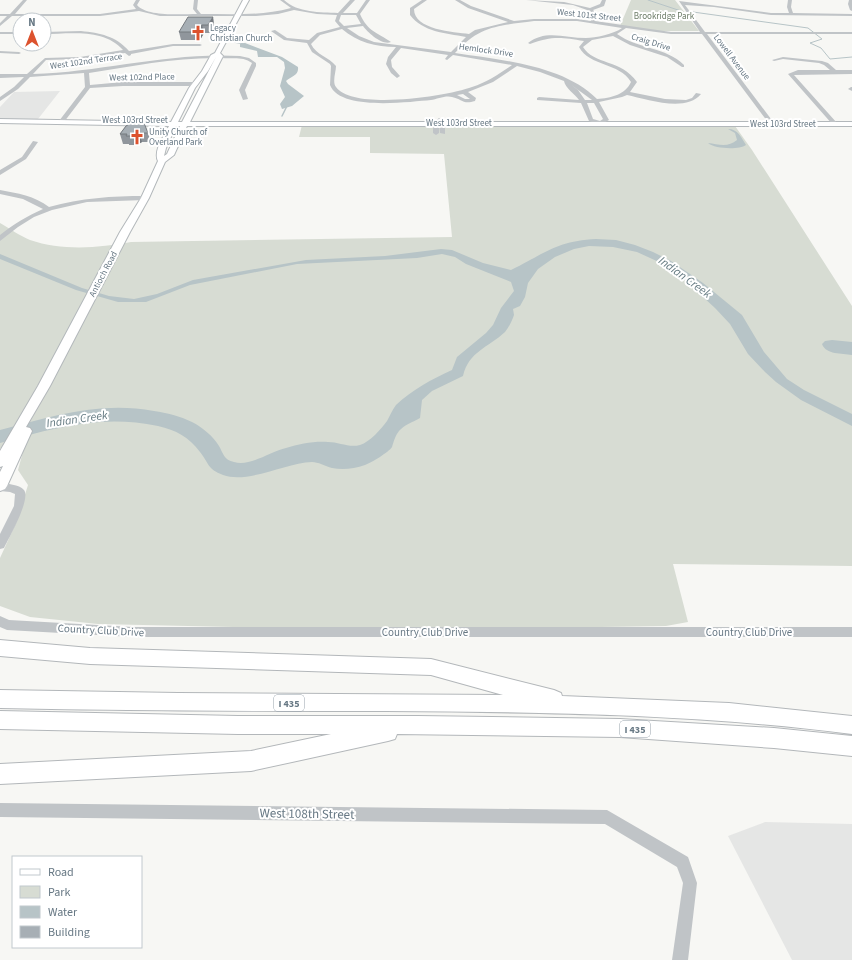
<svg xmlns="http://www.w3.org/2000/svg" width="852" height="960" viewBox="0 0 852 960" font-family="'Source Sans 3',sans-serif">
	<rect width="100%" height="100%" fill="#f7f7f4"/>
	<path fill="#e5e6e5" d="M60 91 38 119H0V107L14 92Z
		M765 822 852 824V960H792L728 836Z"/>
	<path fill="#d7dcd3" d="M631 0H675L699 31H658L620 26Z
		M302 125 735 126 752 150 852 306V566L673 564 688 622 666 626 536 628 233 627 98 624 30 617 0 606V558L16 523 28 485 18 470 24 448H0V223C9 228 20 236 30 240 62 251 99 248 131 242L452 237 444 154 370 153V137H299Z"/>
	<path fill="#b7c4c7" d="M245 43 282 57 298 67C299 76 291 76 286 81L288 84 304 96 292 106 282 109 280 104 285 97 280 86 285 68 284 62 277 57H258L257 51 240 47V44Z
		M728 129C738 129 741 137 746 145 739 150 715 149 708 143 718 144 728 148 737 140L735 133Z
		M596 239 616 240 635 245 653 252 671 261 703 283 742 315 764 352 787 379 804 390 852 414V426L801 400 776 382 765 372 748 354 730 324 715 308 679 275 661 263 637 252 613 247 589 246 574 249 555 257 538 269 528 283 525 297 520 306 513 309 514 315C512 321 509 327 505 332 488 348 469 351 463 376L432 391 422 400 420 418C413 422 404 425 399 431 395 436 394 441 392 447 389 452 371 463 365 465 354 469 342 470 332 468 325 466 318 462 312 462 285 463 248 484 223 475 207 469 209 463 200 452 189 437 176 430 158 426 101 414 54 428 0 443V430C53 416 100 401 154 411 167 413 180 416 192 422 202 427 213 436 219 446 223 453 224 460 234 462 250 467 271 451 286 448 299 444 314 441 328 442 339 442 349 448 360 445 370 442 381 429 387 421 390 416 392 410 396 405 412 390 432 379 452 370L457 357 486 333 493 325 501 308 514 291 511 282 466 264 455 257 442 254 417 258 297 264 190 285 146 302H118L76 290 0 259V254L82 288 109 296 134 299 157 294 193 280 306 260 385 256 441 249 452 250 483 263 511 270C544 254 556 241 596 239Z
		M832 340 852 342V355C842 353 826 355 822 344L825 341Z"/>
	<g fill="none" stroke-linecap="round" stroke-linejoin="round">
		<path stroke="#b7c4c7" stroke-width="1" d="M648 0 681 11
			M693 12 808 28 822 39 810 43 821 48 830 59 852 57
			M232 42 245 44"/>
		<path stroke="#b7c4c7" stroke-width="1.5" d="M282 116 287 106"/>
		<defs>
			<path id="major" d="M243 0H249L220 53 223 56 190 122H852V126H187L174 155 165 162 149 198 130 232 50 386 26 427 30 428 32 431 7 486 5 489 0 491V472L3 466 0 467V451L38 386 120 232 141 198 158 161C153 151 164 136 169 126L0 123V119L171 122 189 88 202 71 211 55 215 53ZM216 57 182 122H178L195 88 208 71ZM176 126H180L167 154 164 156 166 148Z"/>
			<path id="highway" d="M0 640 90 648 431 659 554 690 561 693 562 696 729 703 852 716V734C697 714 541 712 386 711 257 711 129 711 0 708V690L178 693 503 695 431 675 90 664 0 656Z
				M0 711 238 716H418L620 719 774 728 852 736V756L774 748 620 737 397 734 395 739 388 741 251 771 0 784V764L251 751 331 734H238L0 729Z"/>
		</defs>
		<use href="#major" stroke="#b3b8bb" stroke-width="2"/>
		<use href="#highway" stroke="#b3b7ba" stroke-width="2"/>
		<path fill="#c0c4c7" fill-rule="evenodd" d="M23 0H27L15 14H100L136 9 133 5 136 0H140L137 5C147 17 181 14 197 14L193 9 194 0H198L197 9 201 14C231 14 262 16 291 8L280 0H284C298 13 320 12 338 13L350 0H355L343 13H357L366 0H370L360 14C368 32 377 32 391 42 383 46 368 33 363 26L347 28 359 36 374 42 451 52 466 37C445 33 423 32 410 15V8L422 0H427L414 9C414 30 454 32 469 34L475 30 508 22 468 8 455 0H460L471 6 514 21 534 19H577L591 21 593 14 587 10 573 5 526 0 564 2 590 8 600 4 602 0H606L604 6 593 10 597 14 595 21 671 32H700L679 1 771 13H789L787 7 788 0H792L791 7 793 13 852 14V16L771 15 714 7 685 5 705 32H852V34H707L774 123 775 124 772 126 770 125 702 34H671L626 28 617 34C638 49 666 47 684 65V67H682L667 57 630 45 613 36 592 40 583 47C594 65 621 59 637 82L630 92 665 99 686 100 692 98 696 93 701 94C686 113 646 99 627 95L622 97 599 102 609 120 600 125 589 121 581 103 537 100V98L539 97 579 100C575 94 565 88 564 81L540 72 517 66 493 82 468 92 476 98 475 101C463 105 462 99 452 97 446 95 437 99 431 100 408 102 340 111 330 85L331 66 330 64 312 52 307 43 284 40 271 31 275 30 287 38 309 40 317 33 340 27 335 21 337 15 317 14 294 10 278 14 256 16H160L139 11 100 16H12L0 26V23L7 16H0V14H10ZM341 15H356L361 24 344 26 339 21ZM534 21H577L622 28C614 34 595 38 586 38 566 38 545 29 528 43L530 44C551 36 561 37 584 41L579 47C590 67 619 62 631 82 625 95 611 98 597 99 563 65 501 60 455 53 480 25 498 26 534 21ZM342 29C357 42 376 47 396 47L388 57 386 64 391 73 397 78 400 76 392 67 391 60 401 48 448 55 445 59 447 60 453 55 512 65C499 74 487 82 472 87 448 96 353 111 336 87 332 82 336 72 336 66 329 57 316 55 311 44L320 35ZM570 84 592 100H585L578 90ZM463 94 470 99H465L457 95ZM587 103H594L603 119 600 121 593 119Z
			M849 0H852V11L850 10 848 4Z
			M81 31C100 33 116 36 129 51L173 44H200L202 45 200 46H173L131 54V55L129 56 125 53 80 59 46 60 33 74C103 72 168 52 240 56L249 58 256 63V66L245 90 248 99 243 100 239 90 252 63C243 56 233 59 222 58 177 57 133 66 89 73L90 85 123 82H196L199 84 196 86H123L90 88 64 122 62 123 59 121 85 87 84 73 30 77 18 89 0 101V97L14 87 24 77 0 78V74H27L45 58 80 57 123 50C104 28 69 34 44 34V32Z
			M0 32H20V34H0Z
			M0 51 19 52 21 53 19 54 0 53Z
			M783 57 822 61 828 63 836 70H852V74L794 75 837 123V125H833L788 74 798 70H830L824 65 819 63 783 59 774 61 772 60Z
			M851 87H852V91L848 89Z
			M439 118 445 123V134L440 133 439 123V133L436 135 433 133V123Z
			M33 141 38 142 26 159 0 175V170L22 157Z
			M0 190C17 193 35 196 49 207 81 198 112 196 145 196L148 198 145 200 87 202 52 210 34 217 18 227 0 241V235C14 224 27 216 43 209L23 199 0 194Z
			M0 483C7 484 19 484 24 490 31 499 9 538 4 548L0 549V534L14 506 15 494 10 492 0 491Z
			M0 616 9 620 133 627H852V637H133L7 630 0 627Z
			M0 803 607 810 688 857 697 883 688 960H672L683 883 677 867 605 824 0 817Z"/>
		<use href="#major" fill="#fff" fill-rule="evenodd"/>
		<use href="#highway" fill="#fff" fill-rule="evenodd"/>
	</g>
	<path fill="#90969c" d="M213 17 214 26 210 33H204L200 40H181L179 32Z
		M126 126 148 133 151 142H142L137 145H129V144H123L120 134Z"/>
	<path fill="#757a7f" d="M213 17 214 26 210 33 208 25Z
		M202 25 204 33 200 40 198 32Z
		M139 133 142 142 137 145 134 136Z"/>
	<path fill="#a7afb5" stroke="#757a7f" d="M188 17H213L208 25H202L198 32H179Z
		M138 121 144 123 148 133H139L134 136H126L127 134H120L126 126 131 123Z"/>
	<defs>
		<symbol id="church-bare" viewBox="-9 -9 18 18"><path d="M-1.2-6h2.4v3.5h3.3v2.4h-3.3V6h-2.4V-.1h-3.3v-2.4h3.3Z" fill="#dc522e" stroke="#fff" stroke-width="2.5" paint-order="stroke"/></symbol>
	</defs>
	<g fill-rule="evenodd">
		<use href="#church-bare" x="187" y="22" width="22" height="22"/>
		<use href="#church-bare" x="126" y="126" width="22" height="22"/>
	</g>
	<g text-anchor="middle" stroke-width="4" stroke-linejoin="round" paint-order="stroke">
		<g font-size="9" fill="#677884" stroke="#fff">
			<text transform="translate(589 15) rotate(6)" y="3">West 101st Street</text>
			<text transform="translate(651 42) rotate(17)" y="3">Craig Drive</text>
			<text transform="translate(486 50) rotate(8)" y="3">Hemlock Drive</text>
			<text transform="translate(732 57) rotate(53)" y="3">Lowell Avenue</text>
			<text transform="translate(86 61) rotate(-8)" y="3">West 102nd Terrace</text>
			<text transform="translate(142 77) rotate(-1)" y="3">West 102nd Place</text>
			<text x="135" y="123">West 103rd Street</text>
			<text x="459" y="126">West 103rd Street</text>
			<text x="783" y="127">West 103rd Street</text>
			<text transform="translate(103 274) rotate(-62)" y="3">Antioch Road</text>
		</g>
		<g font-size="9" fill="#6b7b66" stroke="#fff">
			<text x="664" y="19">Brookridge Park</text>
		</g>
		<g font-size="9" fill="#677884" stroke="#fff" text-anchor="start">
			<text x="210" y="31">Legacy<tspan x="210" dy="10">Christian Church</tspan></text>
			<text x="149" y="135">Unity Church of<tspan x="149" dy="10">Overland Park</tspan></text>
		</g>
		<g fill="#fff" stroke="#95a0a9" stroke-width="1">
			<rect x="274" y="695" width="30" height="16" rx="3"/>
			<rect x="620" y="721" width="30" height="16" rx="3"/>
		</g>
		<g font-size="10" font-weight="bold" fill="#677884">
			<text x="289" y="707">I 435</text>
			<text x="635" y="733">I 435</text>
		</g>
		<g font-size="11" fill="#677884" stroke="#fff">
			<text transform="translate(101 630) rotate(3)" y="4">Country Club Drive</text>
			<text x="425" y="636">Country Club Drive</text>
			<text x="749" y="636">Country Club Drive</text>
		</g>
		<g font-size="12" font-style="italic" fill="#637980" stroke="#fff">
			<text transform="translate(685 277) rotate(36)" y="4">Indian Creek</text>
			<text transform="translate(77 419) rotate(-8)" y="4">Indian Creek</text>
		</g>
		<g font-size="13" fill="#677884" stroke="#fff">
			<text transform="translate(307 813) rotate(1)" y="5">West 108th Street</text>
		</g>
	</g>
	<rect x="12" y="856" width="130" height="92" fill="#ffffff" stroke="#c2c9ce"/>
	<rect x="20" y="869" width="20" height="6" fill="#ffffff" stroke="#c2c9ce"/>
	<text x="48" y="876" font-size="12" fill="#677884">Road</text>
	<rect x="20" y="886" width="20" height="12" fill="#d7dcd3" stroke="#c2c9ce"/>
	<text x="48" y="896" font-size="12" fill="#677884">Park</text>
	<rect x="20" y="906" width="20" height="12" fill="#b7c4c7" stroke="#c2c9ce"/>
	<text x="48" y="916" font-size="12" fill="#677884">Water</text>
	<rect x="20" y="926" width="20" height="12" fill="#a7afb5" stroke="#c2c9ce"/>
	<text x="48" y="936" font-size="12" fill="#677884">Building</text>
	<g transform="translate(32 32)"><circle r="19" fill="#ffffff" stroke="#c2c9ce"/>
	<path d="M0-3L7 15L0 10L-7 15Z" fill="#dc522e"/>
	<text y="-6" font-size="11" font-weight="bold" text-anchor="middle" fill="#677884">N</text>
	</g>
</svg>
